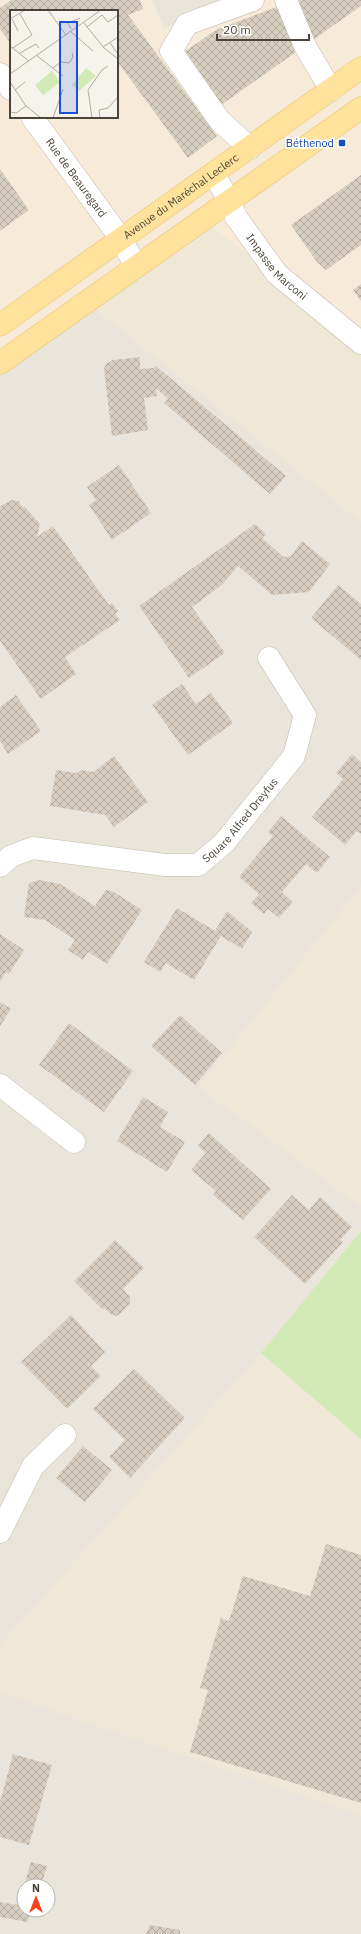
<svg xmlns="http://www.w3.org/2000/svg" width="361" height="1934" viewBox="0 0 361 1934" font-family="'IBM Plex Sans',sans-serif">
	<defs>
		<pattern id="building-cross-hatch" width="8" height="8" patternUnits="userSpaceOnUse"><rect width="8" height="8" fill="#d8cfc1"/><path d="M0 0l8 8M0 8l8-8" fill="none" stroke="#b1aa9e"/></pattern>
	</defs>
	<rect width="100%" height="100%" fill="#f6f3ec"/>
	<path fill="#eae5da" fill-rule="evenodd" d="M152 0H234L164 29Z
		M193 212 361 343V1934H0V360ZM24 1886H48V1910H24Z"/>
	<path fill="#f7ead8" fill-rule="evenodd" d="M0 0H152L164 29 234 0H361V343L193 212 0 360ZM11 11H117V117H11Z"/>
	<path fill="#efe8d6" d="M193 212 361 343V522L86 302 146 259Z
		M361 886V1207L198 1087Z
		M361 1230V1816L0 1693V1645L261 1353Z"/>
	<path fill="#d2eab5" d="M361 1231V1439L261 1353Z"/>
	<path fill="url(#building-cross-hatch)" d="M11 0H140L143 9 128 15 217 136 188 158 117 61V11H11V44L0 29V8Z
		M295 0H361V6L221 105 184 52 216 30Z
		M0 169 29 210 0 231Z
		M361 175V245L326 270 317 262 291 225Z
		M361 284V301L353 290Z
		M140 357V369L153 368 156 366 286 476 270 494 164 403 168 399 156 388 157 396 144 398 148 430 112 436 104 369 106 364 113 360Z
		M119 465 151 513 112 540 89 505 96 500 87 487Z
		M12 500 19 501 22 507H25L40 524 37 537 53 526 109 605 112 603 118 611 115 614 120 620 65 657 76 674 41 699 0 641V506Z
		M255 524 266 534 262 538 284 557 291 556 302 541 330 564 309 592 272 595 238 566 222 585 192 607 225 653 189 678 139 606Z
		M338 585 361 604V660L311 618Z
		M182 684 196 704 211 693 233 723 188 755 152 705Z
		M16 695 41 731 8 754 0 741V707Z
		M352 754 361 762V834L357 831 345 845 312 817 343 779 336 773Z
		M114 756 148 802 114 827 105 815 50 806 56 770 76 773 81 770 93 772Z
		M281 816 330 857 317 873 306 864 282 892 293 902 279 918 268 909 264 914 251 903 259 894 239 877 273 836 268 832Z
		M39 880 60 884 95 906 106 890 114 892 142 910 107 964 88 952 83 960 68 950 75 940 45 920 24 917 29 883Z
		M177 908 215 931 227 911 252 932 242 949 221 936 194 980 166 963 160 972 144 962Z
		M0 934 24 950 9 974 6 972 0 982Z
		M0 1002 11 1009 0 1026Z
		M180 1015 222 1053 195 1085 151 1046Z
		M69 1023 133 1071 104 1112 39 1065Z
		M143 1097 168 1112 160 1127 185 1142 167 1172 117 1141Z
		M209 1133 271 1189 243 1220 213 1195 216 1191 191 1170 206 1153 198 1146Z
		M292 1195 309 1210 320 1197 352 1227 340 1240 343 1242 305 1284 254 1237Z
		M115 1240 144 1268 123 1289 130 1297V1303L118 1316 112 1315 104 1308 103 1310 74 1281Z
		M71 1315 105 1352 91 1366 101 1376 67 1409 21 1362Z
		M134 1369 185 1418 130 1478 109 1457 125 1440 93 1409Z
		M83 1446 112 1470 85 1502 56 1478Z
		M326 1544 361 1555V1803L190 1752 208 1690 200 1688 221 1618 229 1621 243 1576 310 1596Z
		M13 1754 52 1765 29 1845 0 1837V1802Z
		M31 1862 47 1866 41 1886H24Z
		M0 1902 24 1906V1910H30L28 1922 0 1917Z
		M150 1925 180 1930V1934H146Z"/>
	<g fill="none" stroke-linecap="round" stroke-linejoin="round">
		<defs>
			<g id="minor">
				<path d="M286 0 305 46 331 90"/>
				<path d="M0 74 11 89"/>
				<path id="s1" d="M32 117 121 239 136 267"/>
				<path d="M250 148 220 121 171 51 187 24 253 0"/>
				<path id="s2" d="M214 174 229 201 236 217 277 274 361 343"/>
				<path id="s3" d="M0 866 11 856 33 848 165 865H198L224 843 294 756 305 715 269 658"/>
				<path d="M0 1085 74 1142"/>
				<path d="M0 1532 33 1466 65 1435"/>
			</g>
			<g id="major">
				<path id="s4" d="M0 325 361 68"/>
				<path d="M0 363 361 108"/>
			</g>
		</defs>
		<use href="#minor" stroke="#c2bbae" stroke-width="23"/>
		<use href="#major" stroke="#e6c16a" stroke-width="23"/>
		<use href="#minor" stroke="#fff" stroke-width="22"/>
		<use href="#major" stroke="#ffe39c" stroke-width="22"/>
	</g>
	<rect fill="#1a4fb4" stroke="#fff" stroke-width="1.5" x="338" y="139" width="8" height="8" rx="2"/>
	<g text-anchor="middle" stroke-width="3.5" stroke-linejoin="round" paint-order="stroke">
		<g font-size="11" fill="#164399" stroke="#fff" text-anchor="end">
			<text x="334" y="147">Béthenod</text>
		</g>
		<g font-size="11" fill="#4b4439" stroke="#fff">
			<text dy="4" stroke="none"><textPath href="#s1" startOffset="75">Rue de Beauregard</textPath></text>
			<text dy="4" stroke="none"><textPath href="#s4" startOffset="222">Avenue du Maréchal Leclerc</textPath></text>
			<text dy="4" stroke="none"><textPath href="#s2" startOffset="113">Impasse Marconi</textPath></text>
			<text dy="4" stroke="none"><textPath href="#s3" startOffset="266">Square Alfred Dreyfus</textPath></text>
		</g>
	</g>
	<g transform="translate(10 10)">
		<rect width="108" height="108" fill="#f6f3ec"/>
		<path d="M76 58 86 66 69 81 62 75ZM42 61 50 72 33 85 25 75Z" fill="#d2eab5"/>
		<path fill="none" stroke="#b2ada4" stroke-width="1" d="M38 0 56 25M0 9 15 0M2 9 8 21M74 13 94 38 108 49M77 17 92 5 98 12 108 5M61 19 58 13 70 8M60 21 83 41M100 33 108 44M0 36 19 51M93 37 108 27M3 38 22 25 10 4M10 43 26 34 29 38M26 45 53 66M43 58 51 52 59 53 63 47 62 43M0 64 91 0M0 72 16 96 31 108M5 80 15 72M0 102 6 103 16 96M43 108 53 79M82 108 78 80 92 60 98 56M90 108 89 100 98 98 108 87"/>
		<path fill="#1d4ed8" fill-opacity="0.15" stroke="#1d4ed8" stroke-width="2" d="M50 12H67V103H50Z"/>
		<rect width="108" height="108" fill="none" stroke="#4b4439" stroke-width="2"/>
	</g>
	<g transform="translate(36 1898)"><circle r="19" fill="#ffffff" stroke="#b7b4b0"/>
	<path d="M0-3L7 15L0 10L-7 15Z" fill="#fc3f1d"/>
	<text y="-6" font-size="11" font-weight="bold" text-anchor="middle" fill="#4b4439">N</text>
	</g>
	<path d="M217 34v6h92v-6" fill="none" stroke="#4b4439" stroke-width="2"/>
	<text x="223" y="34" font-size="12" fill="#4b4439" stroke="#ffffff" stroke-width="3" paint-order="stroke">20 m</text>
</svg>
